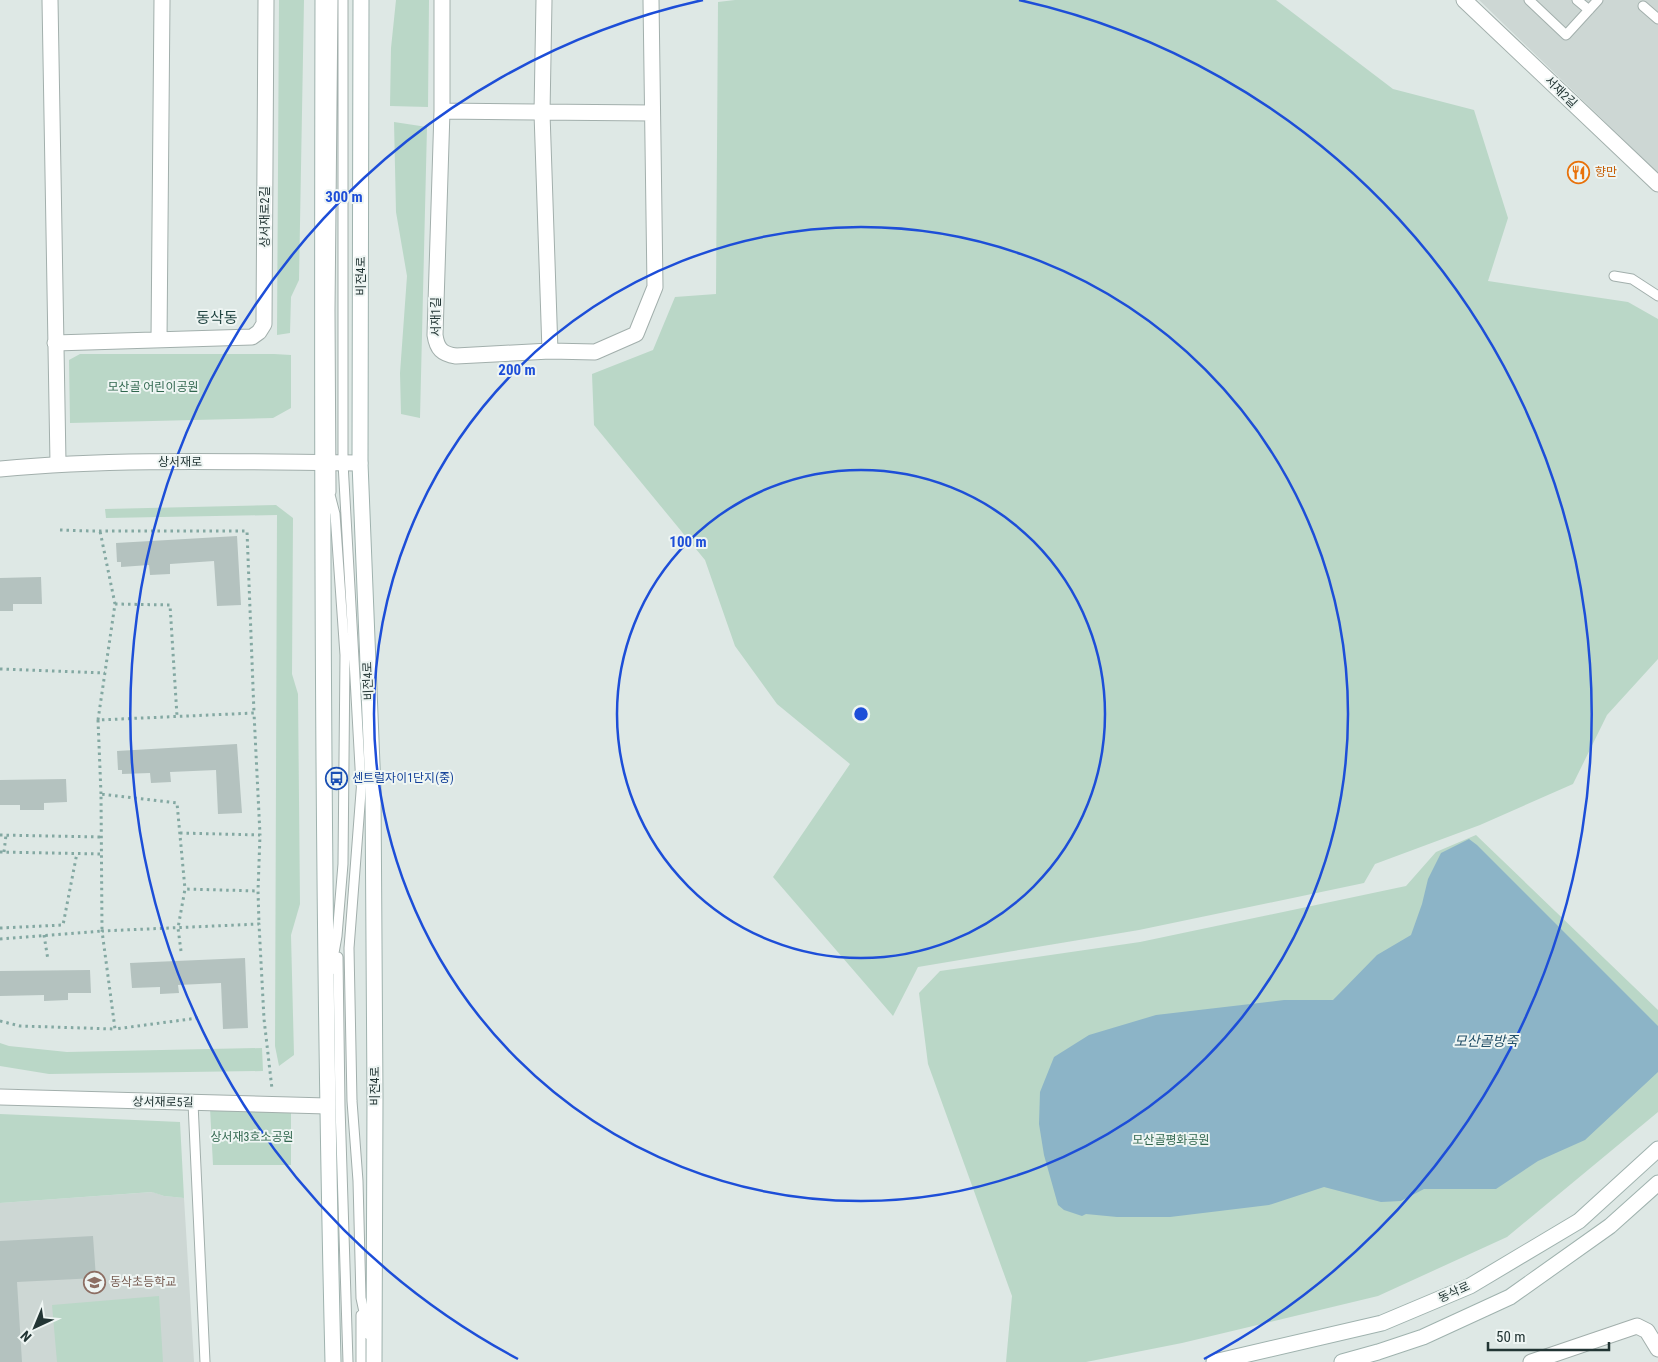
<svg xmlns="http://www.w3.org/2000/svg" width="1658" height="1362" viewBox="0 0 1658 1362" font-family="'Roboto Condensed','Noto Sans KR',sans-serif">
	<rect width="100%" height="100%" fill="#dee8e5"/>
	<path fill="#cdd7d4" d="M1479 0H1658V173Z
		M153 1192 164 1196 184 1198 194 1362H0V1203Z"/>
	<path fill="#bad7c7" d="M279 0H304L299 280 291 297 290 333 277 335Z
		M396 0H429L428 107 390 106 391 48Z
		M735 0H1276L1393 89 1474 110 1508 218 1488 281 1628 302 1658 319V659L1607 715 1573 784 1480 825 1375 864 1364 883 1139 930 918 967 893 1016 773 877 850 764 777 704 735 646 705 560 594 425 592 374 653 350 675 297 716 294 718 2Z
		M394 122 427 127 420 418 401 414 400 373 407 276 396 212Z
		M80 354H274L291 355V408L273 418 70 423 69 360Z
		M276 505 293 518 292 674 298 694 300 904 291 935 294 1055 279 1066 275 1046 277 515 106 518 105 509Z
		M1476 835 1658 1010V1112L1507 1237 1378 1296 1182 1343 1086 1362H1006L1012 1296 928 1064 919 993 940 971 1140 942 1406 886 1436 852Z
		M0 1043 9 1046 67 1052 262 1048 263 1071 49 1074 0 1066Z
		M210 1108H291V1165H213Z
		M0 1114 180 1122 184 1198 164 1196 152 1192 0 1203Z
		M159 1296 163 1362H57L52 1305Z"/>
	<path fill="#8cb4c7" d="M1469 839 1477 845 1658 1026V1072L1585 1140 1538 1161 1496 1189H1424L1401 1201 1381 1202 1324 1187 1269 1205 1170 1217H1117L1086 1214 1082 1216 1064 1210 1058 1205 1044 1155 1039 1124 1040 1092 1054 1057 1089 1035 1156 1015 1284 1000H1333L1377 955 1411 935 1422 904 1428 879 1441 853Z"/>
	<path fill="#b4c2bf" d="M237 536 241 605 217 606 214 561 170 564V574L150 575 149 565 121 567V562H117L116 543Z
		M41 577 42 604H13V611H0V578Z
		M237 744 242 813 218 814 216 770 170 772 171 782 151 783 150 773 122 774V770H118L117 751Z
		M66 779 67 802 44 803V810H20V805H0V780Z
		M245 958 248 1028 223 1029 221 983 178 985 179 993 160 994V987L132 988 130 963Z
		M90 970 91 993H68V1000L44 1001V995L0 996V971Z
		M93 1236 96 1278 17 1282 22 1362H0V1241Z"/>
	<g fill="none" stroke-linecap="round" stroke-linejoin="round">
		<defs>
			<path id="service" d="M343 0V463L361 785
				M1529 0 1566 35 1598 0
				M1577 0 1589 10
				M1643 6 1658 19
				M1614 276 1632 279 1658 296
				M328 487 335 514 345 655 343 864 337 936 331 970
				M331 492 330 311 333 0
				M362 779 349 948 352 1101 358 1181 361 1298 369 1335
				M338 957 340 1106 348 1362
				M193 1103 205 1362
				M361 1362V1315"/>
			<path id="minor" d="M50 0 58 463
				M442 0V111L435 335C437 349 442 354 456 356L550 351 595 352 636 334 655 287 651 0
				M544 0 542 113 550 351
				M1464 0 1658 184
				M442 111 652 113
				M159 340 162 0
				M55 343 252 337 259 332 264 324 266 0
				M1531 1362 1637 1326 1647 1331 1658 1349"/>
			<path id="tertiary" d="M0 469C119 458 240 462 360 463
				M0 1097 327 1106"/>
			<path id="secondary" d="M323 0C322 454 322 908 333 1362
				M361 0 360 463 373 790 375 1098 374 1362
				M1214 1362 1382 1323 1470 1286 1579 1221 1658 1149
				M1342 1362 1378 1352 1423 1337 1510 1297 1610 1226 1658 1183"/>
		</defs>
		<use href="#service" stroke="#a2afac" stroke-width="11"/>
		<use href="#minor" stroke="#a2afac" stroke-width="17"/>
		<use href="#tertiary" stroke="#a2afac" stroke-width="17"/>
		<use href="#secondary" stroke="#9fb2ae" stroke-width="17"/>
		<path stroke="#83a8a2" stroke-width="3" stroke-dasharray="2.5 4" stroke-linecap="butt" d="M60 530 91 531H247L254 713
			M115 604 170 605 177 716
			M0 669 105 673
			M98 720 115 604 100 531
			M101 794 98 720 254 713 260 835
			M180 833 260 835 258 891
			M0 835 101 837
			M0 852 101 854
			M4 852 6 835
			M0 928 63 925 77 853
			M44 935 48 960
			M0 939 102 931 101 794 177 803 185 889
			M181 951 178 928 185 889 258 891 259 924
			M198 1018 115 1029 102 931 259 924 264 1019 272 1089
			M0 1021 20 1026 115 1029"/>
		<use href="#service" stroke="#fff" stroke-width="9"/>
		<use href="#minor" stroke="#fff" stroke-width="15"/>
		<use href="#tertiary" stroke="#fff" stroke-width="15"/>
		<use href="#secondary" stroke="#fff" stroke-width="15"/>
	</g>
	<g fill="none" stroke="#1d4ed8" stroke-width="2.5">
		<circle cx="861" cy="714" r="244"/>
		<circle cx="861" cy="714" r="487"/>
		<path d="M518 1359A731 731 0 0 1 703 0M1019 0A731 731 0 0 1 1204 1359"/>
	</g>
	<defs>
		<symbol id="restaurant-ring" viewBox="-11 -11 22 22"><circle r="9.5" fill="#eef5f3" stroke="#e8710a" stroke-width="1.5"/><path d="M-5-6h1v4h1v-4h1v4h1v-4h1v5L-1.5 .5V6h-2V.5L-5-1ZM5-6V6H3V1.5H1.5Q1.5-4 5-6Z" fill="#e8710a"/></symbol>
		<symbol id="bus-ring" viewBox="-11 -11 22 22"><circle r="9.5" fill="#eef5f3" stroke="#1a4fb4" stroke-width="1.5"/><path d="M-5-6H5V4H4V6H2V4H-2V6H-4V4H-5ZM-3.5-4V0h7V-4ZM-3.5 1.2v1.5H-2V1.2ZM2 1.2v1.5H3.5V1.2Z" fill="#1a4fb4"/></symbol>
		<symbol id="school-ring" viewBox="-11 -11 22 22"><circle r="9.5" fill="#eef5f3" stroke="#8d6e63" stroke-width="1.5"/><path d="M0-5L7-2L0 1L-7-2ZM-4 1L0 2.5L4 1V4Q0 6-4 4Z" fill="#8d6e63"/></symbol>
	</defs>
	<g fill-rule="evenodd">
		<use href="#restaurant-ring" x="1566" y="160" width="25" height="25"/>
		<use href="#bus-ring" x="324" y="766" width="25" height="25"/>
		<use href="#school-ring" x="82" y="1270" width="25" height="25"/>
	</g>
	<g text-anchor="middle" stroke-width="4" stroke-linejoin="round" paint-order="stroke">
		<g font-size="12" fill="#223534" stroke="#eef5f3">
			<text transform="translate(1561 92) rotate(44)" y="4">서재2길</text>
			<text transform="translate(265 217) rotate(-90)" y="4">상서재로2길</text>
			<text transform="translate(361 276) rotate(-90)" y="4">비전4로</text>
			<text transform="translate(436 317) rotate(-90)" y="4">서재1길</text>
			<text x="180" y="466">상서재로</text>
			<text transform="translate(368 681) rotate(-92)" y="4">비전4로</text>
			<text transform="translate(375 1086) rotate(-90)" y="4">비전4로</text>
			<text transform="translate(163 1102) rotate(1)" y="4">상서재로5길</text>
			<text transform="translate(1454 1292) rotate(-24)" y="4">동삭로</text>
		</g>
		<g font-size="12" fill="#c56008" stroke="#eef5f3" text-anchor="start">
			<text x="1595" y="176">향만</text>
		</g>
		<g font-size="12" fill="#31674f" stroke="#eef5f3">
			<text x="153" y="391">모산골 어린이공원</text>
			<text x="252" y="1141">상서재3호소공원</text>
			<text x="1171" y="1144">모산골평화공원</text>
		</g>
		<g font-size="12" fill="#164399" stroke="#eef5f3" text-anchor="start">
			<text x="352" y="782">센트럴자이1단지(중)</text>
		</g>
		<g font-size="12" fill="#785e54" stroke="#eef5f3" text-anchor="start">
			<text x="110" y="1286">동삭초등학교</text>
		</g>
		<g font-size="14" font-style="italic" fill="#245169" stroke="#eef5f3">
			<text x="1486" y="1046">모산골방죽</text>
		</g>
		<g font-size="15" fill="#214542" stroke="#eef5f3">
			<text x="217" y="323">동삭동</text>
		</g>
	</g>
	<circle cx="861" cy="714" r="8" fill="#1d4ed8" stroke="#eef5f3" stroke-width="2.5"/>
	<g font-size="15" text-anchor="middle" font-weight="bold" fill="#1d4ed8" stroke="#eef5f3" stroke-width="4" stroke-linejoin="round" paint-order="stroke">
		<text x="344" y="202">300 m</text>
		<text x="517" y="375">200 m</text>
		<text x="688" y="547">100 m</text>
	</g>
	<g transform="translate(35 1327) rotate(224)" stroke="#eef5f3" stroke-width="4" paint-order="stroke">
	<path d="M0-4L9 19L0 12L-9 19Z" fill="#223534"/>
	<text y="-8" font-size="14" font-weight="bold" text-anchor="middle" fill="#223534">N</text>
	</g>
	<path d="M1488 1342v8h121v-8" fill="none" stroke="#223534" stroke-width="2.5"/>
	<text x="1496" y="1342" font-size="15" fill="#223534" stroke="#eef5f3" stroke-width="4" paint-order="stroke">50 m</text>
</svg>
